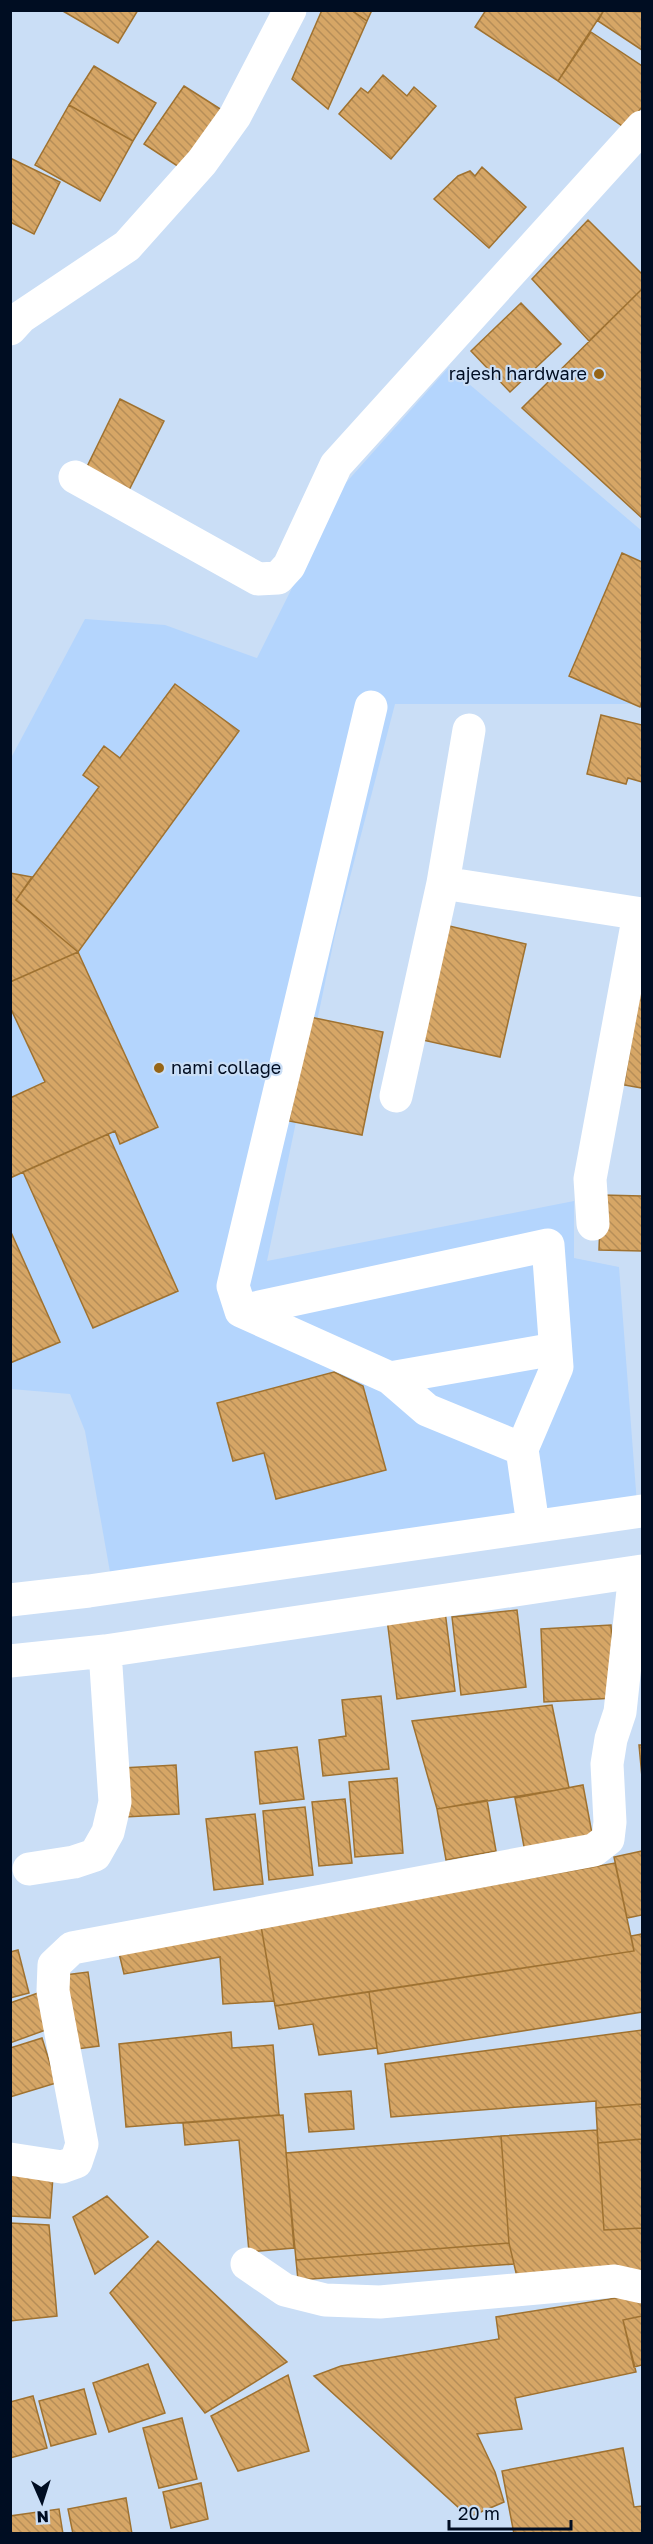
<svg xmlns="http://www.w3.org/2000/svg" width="653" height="2544" viewBox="0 0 653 2544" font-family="'Golos Text',sans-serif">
	<defs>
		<pattern id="building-back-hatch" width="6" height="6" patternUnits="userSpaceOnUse" patternTransform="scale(1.5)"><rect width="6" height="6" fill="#d6a666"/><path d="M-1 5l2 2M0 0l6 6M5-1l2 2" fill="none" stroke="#b68e58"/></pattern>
	</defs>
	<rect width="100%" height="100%" fill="#cadef6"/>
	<path fill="#b4d5fd" d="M449 367 642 531V704H395L335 935 267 1261 574 1201V1258L619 1267 637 1504 110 1572 85 1431 70 1394 11 1389V758L85 619 165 625 257 658 343 486Z"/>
	<path fill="url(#building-back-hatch)" stroke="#9f7231" stroke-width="1.5" d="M61 10H138L118 43Z
		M322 10H351L367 21 328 109 292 79Z
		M351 10H372L367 21Z
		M486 10H604L558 81 475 27Z
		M604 10 642 12V50L598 21Z
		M591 32 642 66V107L625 128 558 81Z
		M94 66 156 103 133 141 69 105Z
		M383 75 407 96 414 87 436 106 391 159 339 114 361 88 368 93Z
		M184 86 225 112 179 167 144 144Z
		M69 105 133 141 100 201 35 165Z
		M10 158 60 182 34 234 10 222Z
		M482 167 526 207 489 248 434 199 458 176 470 171 475 176Z
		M588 220 642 274V289L589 341 532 279Z
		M642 289V518L522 408Z
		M521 303 561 344 510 392 471 351Z
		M120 399 164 421 125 498 82 477Z
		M622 553 642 562V701L640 707 569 676Z
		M175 684 239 731 78 952 16 900 99 787 83 775 104 746 120 758Z
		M601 715 642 725V782L628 778 626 784 587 774Z
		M10 873 32 877 16 900 78 952 10 982Z
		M445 925 526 944 500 1057 418 1039Z
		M78 952 158 1127 120 1144 115 1131 10 1178V1098L45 1082 10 1007V982Z
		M642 978V1088L624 1085Z
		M310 1017 383 1032 362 1135 289 1121Z
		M108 1134 178 1291 93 1328 23 1172Z
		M601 1195 642 1196V1251L599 1250Z
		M10 1230 60 1342 10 1363Z
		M334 1372 363 1386 386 1470 276 1499 264 1453 233 1461 217 1403Z
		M517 1610 526 1687 461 1695 452 1617Z
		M445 1611 455 1691 397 1699 387 1619Z
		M611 1625 615 1698 544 1702 541 1629Z
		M381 1696 389 1769 323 1776 319 1740 346 1736 342 1700Z
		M552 1705 569 1788 437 1809 412 1721Z
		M639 1745H642V1777Z
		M297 1747 304 1799 260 1804 255 1752Z
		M176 1765 179 1814 125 1817 122 1768Z
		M397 1778 403 1853 355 1857 349 1782Z
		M583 1785 593 1839 525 1852 515 1798Z
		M345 1799 352 1863 319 1866 312 1802Z
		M487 1800 496 1851 446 1860 437 1809Z
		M305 1807 313 1875 269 1880 263 1811Z
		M255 1814 263 1884 214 1890 206 1819Z
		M642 1851V1915L627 1918 614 1857Z
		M615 1863 634 1951 275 2006 261 1926Z
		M261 1926 274 2001 223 2004 220 1957 124 1974 119 1953Z
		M642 1934V2012L378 2054 369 1992 634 1951 631 1936Z
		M18 1950 29 1993 10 1998V1952Z
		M88 1972 99 2046 77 2049 65 1975Z
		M369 1992 377 2048 319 2055 313 2024 279 2029 275 2006Z
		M38 1993 51 2028 10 2043V2003Z
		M642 2030V2104L596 2108V2101L391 2117 385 2064Z
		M231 2032 232 2048 273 2045 279 2115 126 2127 119 2044Z
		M42 2038 56 2083 10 2097V2048Z
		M351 2091 354 2129 309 2132 305 2094Z
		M642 2104V2139L598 2143 596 2108Z
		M283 2115 294 2248 249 2252 239 2140 185 2145 183 2123Z
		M597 2130 604 2230 642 2228V2273L517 2277 509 2243 501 2136Z
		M501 2136 509 2243 296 2260 286 2153Z
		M642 2139V2228L604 2230 598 2143Z
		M10 2173 53 2176 50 2218 10 2216Z
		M107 2196 148 2237 95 2274 73 2217Z
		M10 2223 49 2225 57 2316 10 2321Z
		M158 2241 287 2362 205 2413 110 2293Z
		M509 2243 514 2264 298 2280 296 2260Z
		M641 2294 642 2316 623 2320 636 2372 515 2398 522 2429 477 2434 495 2472 504 2502 469 2517 314 2376 341 2366 499 2339 496 2317Z
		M642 2316V2365L634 2367 623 2320Z
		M148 2364 165 2413 109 2432 93 2383Z
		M288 2375 309 2451 238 2471 211 2416Z
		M84 2389 96 2434 51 2446 39 2401Z
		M33 2396 47 2448 10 2458V2402Z
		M182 2418 197 2479 159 2488 143 2428Z
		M623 2448 634 2507 642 2506V2534H514L502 2471Z
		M201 2483 208 2519 171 2528 163 2492Z
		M126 2498 132 2534H73L68 2509Z
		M59 2509 63 2534H10V2516Z"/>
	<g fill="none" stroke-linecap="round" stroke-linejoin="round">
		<path stroke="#fff" stroke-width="33" d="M10 329 21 317 127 246 202 162 235 116 290 10
			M75 477 258 579 278 578 289 566 336 465 642 127
			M371 707 233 1286 241 1311 390 1378 427 1410 522 1449
			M443 883 642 914
			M396 1096 443 883 469 730
			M593 1224 590 1179 639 914
			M241 1311 548 1245 557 1367 522 1449 533 1525
			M390 1378 555 1349
			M10 1600 89 1591 642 1511
			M10 1661 105 1651 642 1571
			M29 1869 74 1862 95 1855 108 1832 115 1802 105 1651
			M10 2159 62 2167 76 2162 82 2144 53 1991 54 1965 72 1948 594 1850 608 1839 610 1822 607 1764 611 1739 620 1712 635 1572
			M247 2264 285 2290 325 2300 380 2302 615 2281 642 2287"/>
	</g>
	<g fill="#966516" stroke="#cadef6" stroke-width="2">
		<circle cx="599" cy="374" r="6"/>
		<circle cx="159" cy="1068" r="6"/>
	</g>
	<g text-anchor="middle" stroke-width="4.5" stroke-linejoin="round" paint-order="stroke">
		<g font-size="18" fill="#000d22" stroke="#cadef6" text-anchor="end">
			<text x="587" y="380">rajesh hardware</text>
			<text x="171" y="1074" text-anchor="start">nami collage</text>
		</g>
	</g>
	<rect width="653" height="2544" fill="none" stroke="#000d22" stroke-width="24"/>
	<g transform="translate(42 2502) rotate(177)" stroke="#cadef6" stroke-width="4.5" paint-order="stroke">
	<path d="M0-4.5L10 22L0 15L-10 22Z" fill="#000d22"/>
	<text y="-9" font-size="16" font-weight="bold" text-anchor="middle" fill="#000d22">N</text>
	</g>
	<path d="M449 2520v9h122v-9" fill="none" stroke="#000d22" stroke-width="3"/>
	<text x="458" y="2520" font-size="18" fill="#000d22" stroke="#cadef6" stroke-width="4.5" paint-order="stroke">20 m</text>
</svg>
